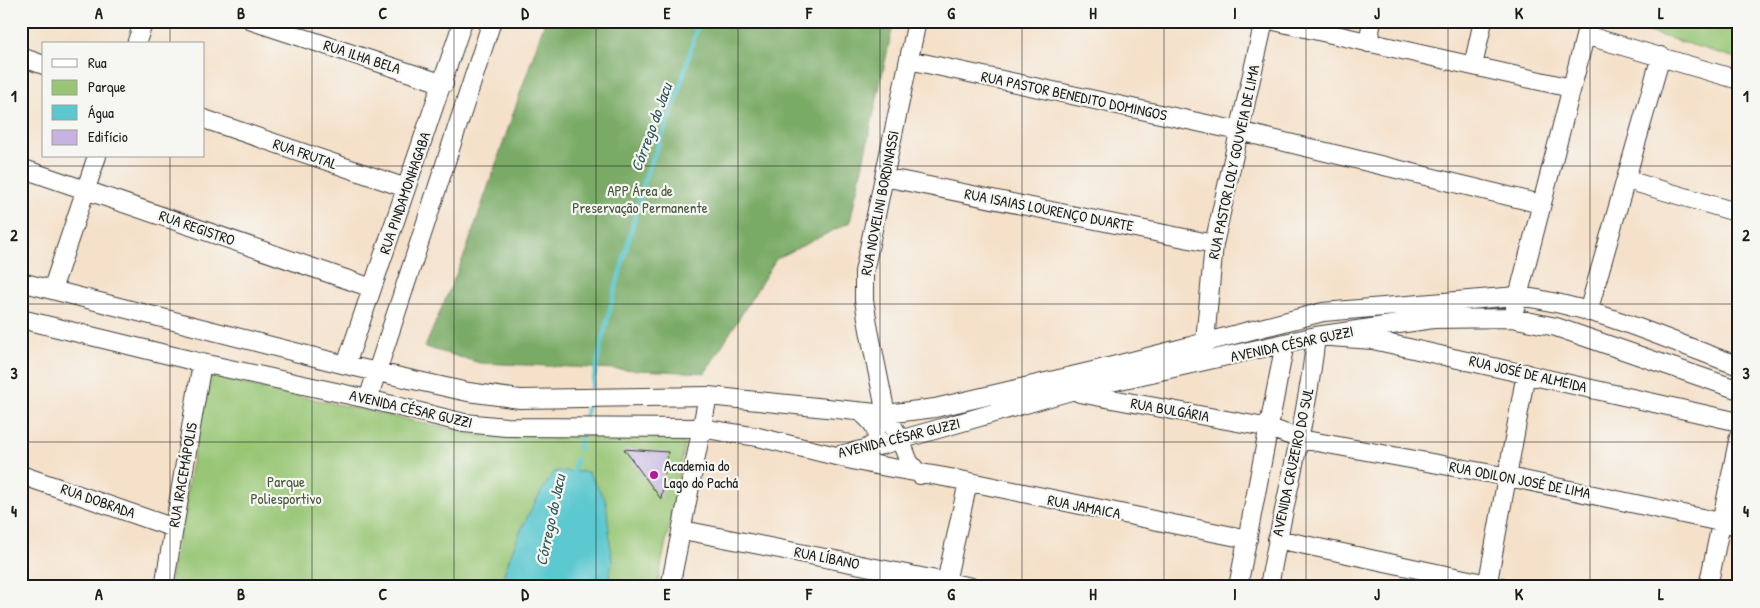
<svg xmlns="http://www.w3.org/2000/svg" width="1760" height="608" viewBox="0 0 1760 608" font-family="'Patrick Hand',sans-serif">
	<rect width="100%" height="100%" fill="#f6f6f2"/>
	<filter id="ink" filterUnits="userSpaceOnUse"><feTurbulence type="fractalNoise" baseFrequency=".02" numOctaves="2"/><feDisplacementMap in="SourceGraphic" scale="10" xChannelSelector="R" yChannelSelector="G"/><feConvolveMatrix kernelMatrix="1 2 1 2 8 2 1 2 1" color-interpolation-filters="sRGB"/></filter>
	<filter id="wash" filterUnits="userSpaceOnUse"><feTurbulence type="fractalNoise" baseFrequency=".0096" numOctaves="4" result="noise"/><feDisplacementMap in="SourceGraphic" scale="20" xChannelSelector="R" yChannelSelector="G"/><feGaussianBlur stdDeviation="1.12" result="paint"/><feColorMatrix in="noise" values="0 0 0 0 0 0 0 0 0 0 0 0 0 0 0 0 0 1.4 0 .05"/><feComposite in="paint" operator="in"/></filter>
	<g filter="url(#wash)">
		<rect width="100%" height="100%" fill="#f5e1ca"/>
		<path fill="#98c674" stroke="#5a7148" d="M1739 21V59L1615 22V21Z
			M208 376 478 435H670L681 439 685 445 657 587H169Z"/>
		<path fill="#7aab66" stroke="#4b6441" d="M545 21H894L850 222 776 259 705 373 480 363 425 347 466 251Z"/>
		<path fill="#5bc8cf" stroke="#3c7276" d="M555 471 588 472 606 501 612 562 607 587H500C513 543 529 508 555 471Z"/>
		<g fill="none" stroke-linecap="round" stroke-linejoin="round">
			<path stroke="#5bc8cf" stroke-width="4.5" d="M592 387 605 328 646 175 676 101 699 21
				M585 420 588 403
				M579 449 581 436
				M573 475 576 459"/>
		</g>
		<g id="blocks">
			<path fill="#c6b3e2" d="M624 449 668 452 661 499Z"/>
		</g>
	</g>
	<g filter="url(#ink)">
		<use href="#blocks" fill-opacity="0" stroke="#3d3a36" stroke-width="1"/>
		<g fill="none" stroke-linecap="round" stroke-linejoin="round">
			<defs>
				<path id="minor" d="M252 21 444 84
					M917 21 864 272V300L869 330 886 414 900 439 909 462 920 475
					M1274 21 1571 88
					M1585 35 1739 80
					M1368 43 1372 21
					M136 44 144 21
					M21 57 44 65
					M909 60 1239 131 1541 204
					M1473 66 1483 21
					M204 119 406 188
					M21 168 372 288
					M884 177 1214 244
					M1627 180 1739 213
					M21 282 346 365 468 392 520 399 708 396 886 414 935 408 1093 371 1323 312 1517 296C1593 305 1667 340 1739 366
					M52 290 97 156
					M1515 308 1589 21
					M1588 312 1661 56
					M21 319 202 363 368 399 464 423 506 427 700 428 758 437 836 456 882 445 1071 391 1316 336 1433 319 1512 318 1556 327 1739 390
					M1204 352 1214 244 1264 21
					M346 365 463 21
					M1079 393 1270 428 1300 439 1509 477 1739 526
					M368 399 492 21
					M863 414C872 422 879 429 876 443L866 449
					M840 457C883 468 926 473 970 482 1063 501 1155 521 1248 539
					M21 475 174 528
					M683 530 972 587
					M1277 539 1502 587
					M164 587 202 363
					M670 587 708 396
					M945 587 968 482
					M1238 587 1285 343
					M1269 587C1283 503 1307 421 1316 336L1373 340 1739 422
					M1487 587 1526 373
					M1708 587 1739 436"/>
			</defs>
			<use href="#minor" stroke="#3d3a36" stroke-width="20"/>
			<use href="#minor" stroke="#fff" stroke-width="18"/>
		</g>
	</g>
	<path fill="none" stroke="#1c1c1c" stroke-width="1" stroke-opacity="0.55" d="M170 21V44M312 21V587M454 21V587M596 21V587M738 21V587M880 21V587M1022 21V587M1164 21V587M1306 21V587M1448 21V587M1590 21V587M170 156V587M21 166H1739M21 304H1739M21 442H1739"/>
	<circle fill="#b5179e" stroke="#f6f6f2" stroke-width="2" cx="654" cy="475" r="5"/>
	<g text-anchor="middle" stroke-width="4.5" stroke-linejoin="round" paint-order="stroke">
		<g font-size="15" fill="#1c1c1c" stroke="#f6f6f2">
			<text transform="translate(362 57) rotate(18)" y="5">RUA ILHA BELA</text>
			<text transform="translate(1074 96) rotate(12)" y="5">RUA PASTOR BENEDITO DOMINGOS</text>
			<text transform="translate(305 154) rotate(19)" y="5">RUA FRUTAL</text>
			<text transform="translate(1234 162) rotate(-78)" y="5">RUA PASTOR LOLY GOUVEIA DE LIMA</text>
			<text transform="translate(405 193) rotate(-71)" y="5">RUA PINDAMONHAGABA</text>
			<text transform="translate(880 203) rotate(-79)" y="5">RUA NOVELINI BORDINASSI</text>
			<text transform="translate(1049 210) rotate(11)" y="5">RUA ISAIAS LOURENÇO DUARTE</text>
			<text transform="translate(197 228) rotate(19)" y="5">RUA REGISTRO</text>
			<text transform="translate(1292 344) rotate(-12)" y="5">AVENIDA CÉSAR GUZZI</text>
			<text transform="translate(1528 374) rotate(13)" y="5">RUA JOSÉ DE ALMEIDA</text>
			<text transform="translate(411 409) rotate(13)" y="5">AVENIDA CÉSAR GUZZI</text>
			<text transform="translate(1170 410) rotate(10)" y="5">RUA BULGÁRIA</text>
			<text transform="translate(899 438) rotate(-14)" y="5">AVENIDA CÉSAR GUZZI</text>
			<text transform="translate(1293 462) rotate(-78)" y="5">AVENIDA CRUZEIRO DO SUL</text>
			<text transform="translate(183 475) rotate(-80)" y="5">RUA IRACEMÁPOLIS</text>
			<text transform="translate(1520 480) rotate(11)" y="5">RUA ODILON JOSÉ DE LIMA</text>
			<text transform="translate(98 501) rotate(19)" y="5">RUA DOBRADA</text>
			<text transform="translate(1084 507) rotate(11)" y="5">RUA JAMAICA</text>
			<text transform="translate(827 558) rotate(11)" y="5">RUA LÍBANO</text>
		</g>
		<g font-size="15" fill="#47583b" stroke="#f6f6f2">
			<text x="640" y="196">APP Área de<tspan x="640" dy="17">Preservação Permanente</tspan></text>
			<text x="286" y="487">Parque<tspan x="286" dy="17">Poliesportivo</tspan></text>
		</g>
		<g font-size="15" fill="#1c1c1c" stroke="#f6f6f2" text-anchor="start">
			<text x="664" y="471">Academia do<tspan x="664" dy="17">Lago do Pachá</tspan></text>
		</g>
		<g font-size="16" font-style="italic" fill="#32585b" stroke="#f6f6f2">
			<text transform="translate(651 127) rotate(-70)" y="6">Córrego do Jacu</text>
			<text transform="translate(550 520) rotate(-78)" y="6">Córrego do Jacu</text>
		</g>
	</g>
	<rect width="1760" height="608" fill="none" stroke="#f6f6f2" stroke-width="55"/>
	<rect x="42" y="42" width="162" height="115" fill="#f6f6f2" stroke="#9f9f9c"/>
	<rect x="52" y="59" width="25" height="8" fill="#ffffff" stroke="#9f9f9c"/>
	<text x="88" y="68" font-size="15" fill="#1c1c1c">Rua</text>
	<rect x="52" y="80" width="25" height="15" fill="#98c674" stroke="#9f9f9c"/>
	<text x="88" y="92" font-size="15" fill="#1c1c1c">Parque</text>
	<rect x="52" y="105" width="25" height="15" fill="#5bc8cf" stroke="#9f9f9c"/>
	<text x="88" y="118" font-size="15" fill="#1c1c1c">Água</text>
	<rect x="52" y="130" width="25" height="15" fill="#c6b3e2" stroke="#9f9f9c"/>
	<text x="88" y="142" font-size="15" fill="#1c1c1c">Edifício</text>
	<rect x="28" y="28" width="1704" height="552" fill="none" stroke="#1c1c1c" stroke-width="2"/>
	<g font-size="16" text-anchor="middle" font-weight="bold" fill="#1c1c1c">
		<text x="99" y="19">A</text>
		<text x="241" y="19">B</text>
		<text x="383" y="19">C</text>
		<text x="525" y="19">D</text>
		<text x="667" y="19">E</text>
		<text x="809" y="19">F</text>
		<text x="951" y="19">G</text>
		<text x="1093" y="19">H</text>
		<text x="1235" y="19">I</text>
		<text x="1377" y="19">J</text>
		<text x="1519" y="19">K</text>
		<text x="1661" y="19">L</text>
		<text x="14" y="102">1</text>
		<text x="1746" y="102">1</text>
		<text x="14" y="241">2</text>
		<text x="1746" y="241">2</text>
		<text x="14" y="379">3</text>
		<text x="1746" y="379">3</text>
		<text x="14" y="517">4</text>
		<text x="1746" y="517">4</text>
		<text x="99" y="600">A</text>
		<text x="241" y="600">B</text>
		<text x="383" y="600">C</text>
		<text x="525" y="600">D</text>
		<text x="667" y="600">E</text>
		<text x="809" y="600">F</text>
		<text x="951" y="600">G</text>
		<text x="1093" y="600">H</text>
		<text x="1235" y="600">I</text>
		<text x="1377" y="600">J</text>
		<text x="1519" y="600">K</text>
		<text x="1661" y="600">L</text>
	</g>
</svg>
